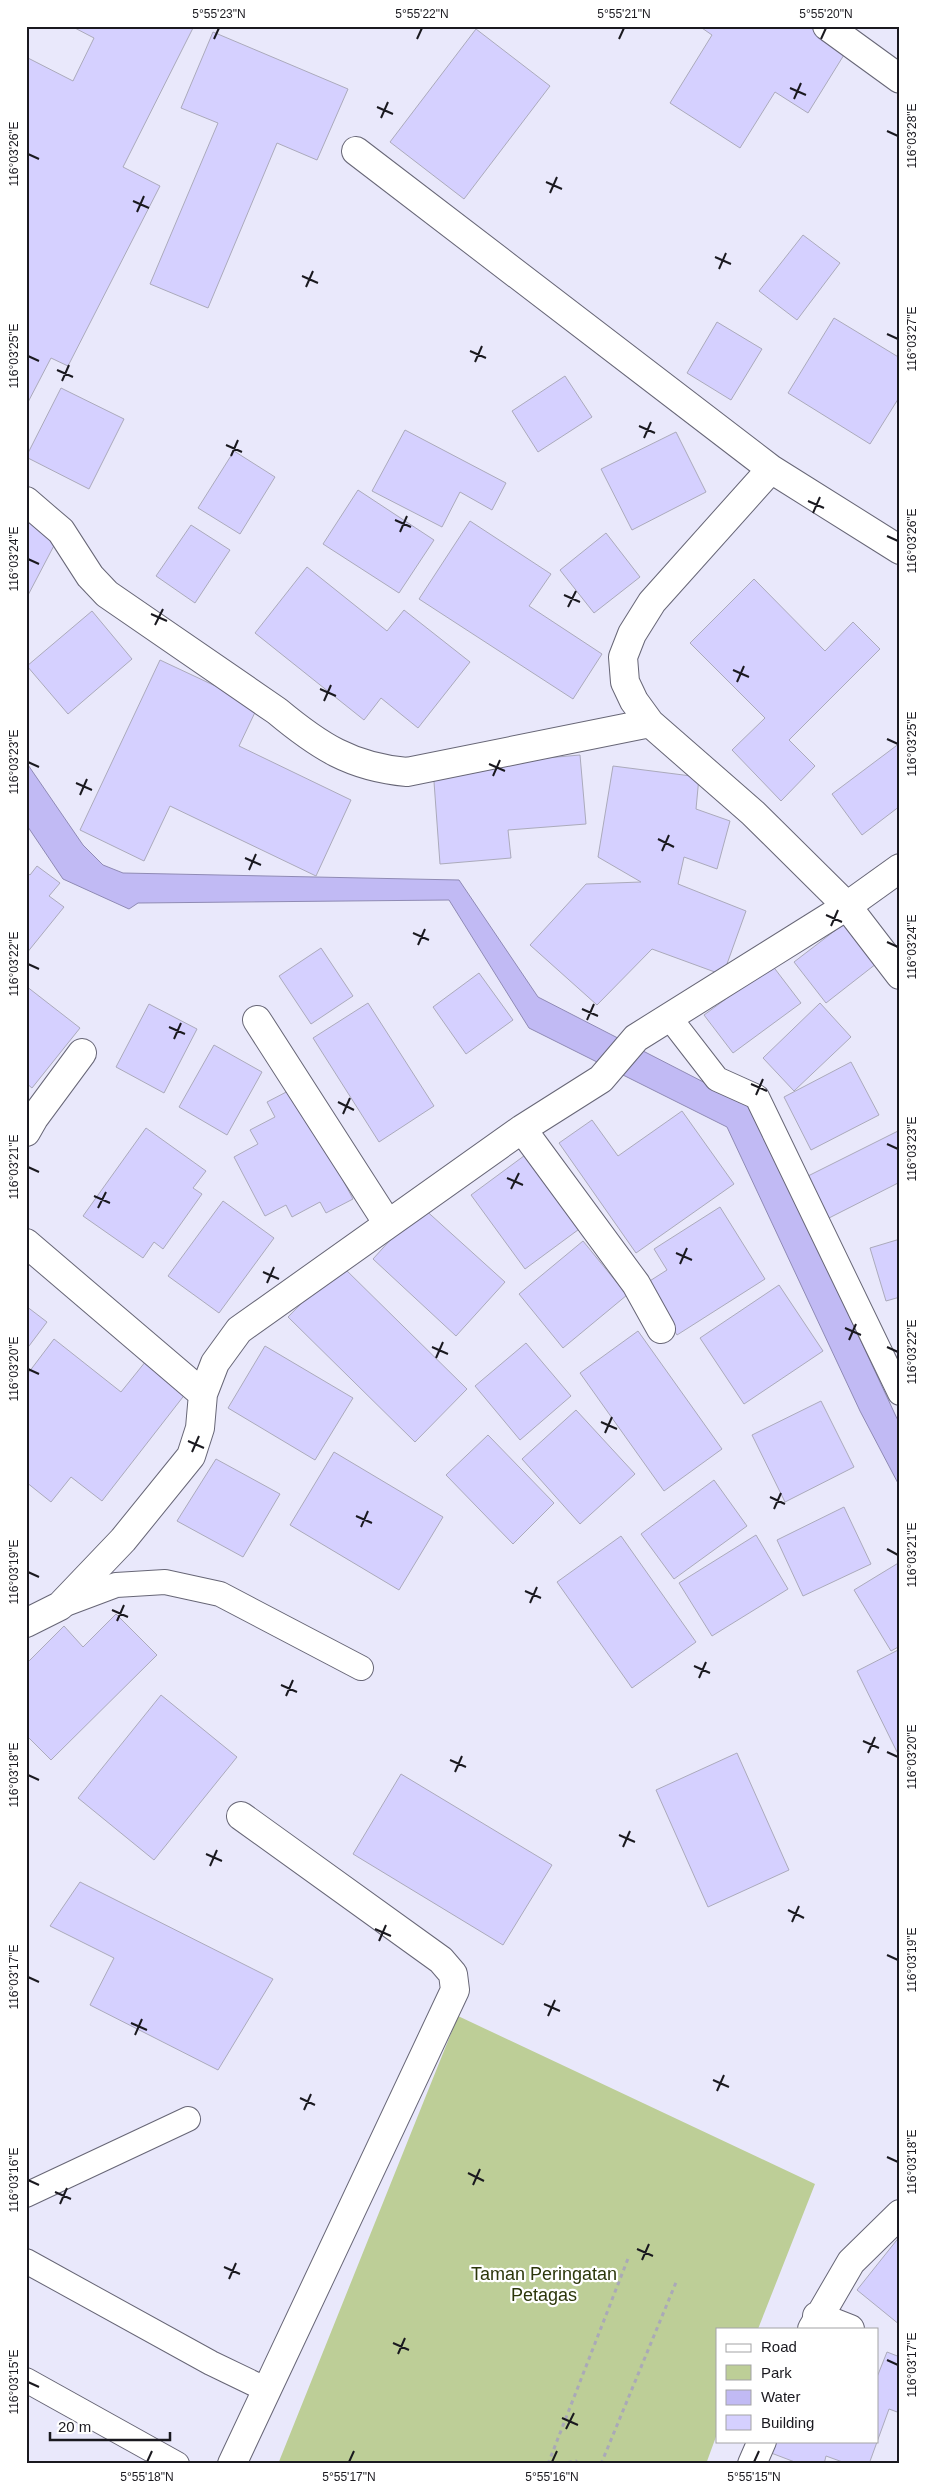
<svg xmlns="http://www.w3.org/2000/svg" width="926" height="2490" viewBox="0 0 926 2490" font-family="Helvetica,sans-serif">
	<rect width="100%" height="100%" fill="#e9e8fb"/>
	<path fill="#bdce97" d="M458 2016 815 2184 758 2329H717V2434L706 2464H278Z"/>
	<path fill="#c1baf4" stroke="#8f8ab4" d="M26 762 83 845 103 865 123 873 459 880 538 997 752 1107 900 1425V1487L860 1411 727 1127 529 1028 449 900 138 903 129 909 63 879 26 824Z"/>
	<path fill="#d5d0ff" stroke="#abaabb" d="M71 26H194L123 167 160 186 68 366 51 358 26 406V57L73 81 94 38Z
		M699 26H808L847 50 808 113 775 92 740 148 670 103 712 35Z
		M476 29 550 86 464 199 390 142Z
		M213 32 348 89 317 160 277 143 208 308 150 284 218 123 181 108Z
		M803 235 840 263 797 320 759 291Z
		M834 318 900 358V396L870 444 788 393Z
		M717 322 762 349 731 400 687 373Z
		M565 376 592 417 538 452 512 411Z
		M61 388 124 419 89 489 26 457Z
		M405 430 506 483 492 510 460 492 442 527 372 491Z
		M676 432 706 492 632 530 601 469Z
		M234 451 275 477 240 534 198 508Z
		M358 490 434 540 399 593 323 544Z
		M26 519 59 536 26 599Z
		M470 521 551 574 529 606 602 654 573 699 419 599Z
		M191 525 230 550 195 603 156 576Z
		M606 533 640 577 594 613 560 570Z
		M307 567 387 631 404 610 470 662 418 728 381 698 364 720 255 633Z
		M754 579 825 651 853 622 880 649 789 740 815 766 781 801 732 750 765 718 690 643Z
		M92 611 132 659 68 714 27 666Z
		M160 660 258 706 239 746 351 800 316 876 170 806 144 861 80 830Z
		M900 743V806L862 835 832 794Z
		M580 755 586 824 508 830 511 858 440 864 433 768Z
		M613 766 699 777 696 809 730 821 717 869 684 857 678 884 746 911 723 975 652 949 597 1005 530 945 586 884 641 882 598 857Z
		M37 866 60 883 49 896 64 907 26 954V872L30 875Z
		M850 919 881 960 826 1003 794 962Z
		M321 948 353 996 311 1024 279 976Z
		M772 965 801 1003 733 1053 704 1015Z
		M479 973 513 1020 466 1054 433 1007Z
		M26 986 80 1028 32 1088 26 1083Z
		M368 1003 434 1106 379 1142 313 1038Z
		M820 1003 851 1037 794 1091 763 1058Z
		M149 1004 197 1029 164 1093 116 1067Z
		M214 1045 262 1072 227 1135 179 1107Z
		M851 1062 879 1115 811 1150 784 1097Z
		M294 1088 353 1199 326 1213 320 1202 292 1217 286 1205 265 1216 234 1157 258 1144 250 1130 275 1117 267 1102Z
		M682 1111 734 1184 636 1253 559 1143 592 1120 618 1156Z
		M146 1128 206 1171 193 1188 202 1194 163 1249 154 1242 143 1258 83 1216Z
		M900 1130V1182L829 1218 808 1176Z
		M532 1150 586 1224 525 1269 471 1195Z
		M223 1201 274 1238 219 1313 168 1276Z
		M421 1206 505 1282 456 1336 373 1259Z
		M720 1207 765 1279 677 1335 645 1284 667 1270 654 1249Z
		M900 1239V1297L886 1301 870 1248Z
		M583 1241 627 1295 563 1348 519 1294Z
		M340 1264 467 1389 415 1442 288 1317Z
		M779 1285 823 1351 744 1404 700 1338Z
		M26 1306 47 1322 26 1350Z
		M638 1331 722 1449 664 1491 580 1373Z
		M54 1339 121 1392 146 1361 186 1393 102 1501 71 1477 51 1502 26 1482V1376Z
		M526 1343 571 1396 520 1440 475 1386Z
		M265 1346 353 1398 315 1460 228 1408Z
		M821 1401 854 1467 785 1502 752 1435Z
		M576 1410 635 1474 580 1524 522 1459Z
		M488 1435 554 1503 513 1544 446 1475Z
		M334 1452 443 1517 399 1590 290 1525Z
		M216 1459 280 1494 243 1557 177 1521Z
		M714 1480 747 1526 674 1579 641 1534Z
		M844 1507 871 1564 803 1596 777 1540Z
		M756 1535 788 1589 712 1636 679 1583Z
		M621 1536 696 1642 632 1688 557 1582Z
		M900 1562V1646L891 1651 854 1590Z
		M116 1614 157 1655 51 1760 26 1735V1664L64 1626 83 1647Z
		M900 1649V1758L857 1671Z
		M161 1695 237 1757 154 1860 78 1798Z
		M737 1753 789 1870 708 1907 656 1790Z
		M401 1774 552 1865 503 1945 353 1854Z
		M80 1882 273 1979 218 2070 90 2005 114 1958 50 1926Z
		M900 2236V2325L857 2290Z
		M887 2352 900 2357V2413L889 2409 869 2464H848L826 2456 824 2464H800L766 2451 769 2441H877V2377Z"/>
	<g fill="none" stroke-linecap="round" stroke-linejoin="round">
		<defs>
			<path id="lane" d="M669 1017 717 1079 757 1097 900 1393
				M60 1606 116 1585 165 1582 220 1594 361 1668
				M26 2195 188 2119
				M26 2261 211 2363 267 2390
				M26 2380 177 2464"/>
			<path id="street" d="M827 26 900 79
				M356 151 771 469
				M26 501 61 531 90 576 107 594 277 711C319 746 351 767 407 772L650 723
				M900 550 771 469 652 602 632 634 623 657 625 682 634 701 650 723 753 813 847 906 900 975
				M257 1020 388 1224
				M522 1129 636 1284 661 1329
				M26 1132 34 1118 82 1053
				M26 1243 203 1394
				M26 1623 60 1606 123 1540 191 1456 200 1428 203 1394 215 1363 239 1330 522 1129 601 1079 636 1038 847 906 900 868
				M817 2316 850 2329
				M812 2329 851 2262 900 2214
				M232 2464 455 1990 453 1974 441 1960 241 1816
				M752 2464 762 2441"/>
		</defs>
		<use href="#lane" stroke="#676676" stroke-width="26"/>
		<use href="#street" stroke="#676676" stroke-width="30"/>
		<path stroke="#aaa9b8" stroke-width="3" stroke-dasharray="4 4" stroke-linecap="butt" d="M548 2464 629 2256
			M560 2464 576 2461 578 2464
			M601 2464 677 2280"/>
		<use href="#lane" stroke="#fff" stroke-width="24"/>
		<use href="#street" stroke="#fff" stroke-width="28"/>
	</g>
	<path fill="none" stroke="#1a191f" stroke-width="2" d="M214 39 219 28M417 39 422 28M619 39 624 28M821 39 826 28M790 88 806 95M794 99 801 83M377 107 393 114M381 118 388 102M887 131 898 136M28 154 39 159M546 182 562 189M550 193 557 177M133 201 149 208M137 212 144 196M715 257 731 264M719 269 726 253M302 276 318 283M306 287 313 271M887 334 898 339M470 351 486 358M28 356 39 361M475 362 482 346M57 370 73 377M62 381 69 365M639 426 655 433M644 438 651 422M226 445 242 452M231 456 238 440M808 501 824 508M813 513 820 497M395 520 411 527M400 532 407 516M887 536 898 541M28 559 39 564M564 595 580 602M568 607 576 591M151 614 167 621M155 625 163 609M733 670 749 677M737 682 744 666M320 689 336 696M324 701 331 685M887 739 898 744M28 762 39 767M489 764 505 771M493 776 500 760M76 783 92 790M80 795 87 779M658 839 674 847M662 851 669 835M245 858 261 865M249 870 256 854M826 915 842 922M831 926 838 910M413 933 429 940M887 942 898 947M418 945 425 929M28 964 39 969M582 1009 598 1016M587 1020 594 1004M169 1027 185 1034M174 1039 181 1023M751 1084 767 1091M756 1095 763 1079M338 1102 354 1110M343 1114 350 1098M887 1144 898 1149M28 1167 39 1172M507 1178 523 1185M511 1189 519 1173M94 1196 110 1203M98 1208 106 1192M676 1253 692 1260M680 1264 687 1248M263 1272 279 1279M267 1283 274 1267M845 1328 861 1335M849 1340 856 1324M432 1347 448 1354M887 1347 898 1352M436 1358 443 1342M28 1369 39 1374M601 1422 617 1429M605 1433 612 1417M188 1441 204 1448M192 1452 199 1436M770 1497 785 1504M774 1509 781 1493M356 1516 372 1523M361 1527 368 1511M887 1549 898 1555M28 1572 39 1577M525 1591 541 1598M530 1603 537 1587M112 1610 128 1617M117 1621 124 1605M694 1666 710 1673M699 1678 706 1662M281 1685 297 1692M286 1696 293 1680M863 1741 879 1748M887 1752 898 1757M868 1753 875 1737M450 1760 466 1767M455 1772 462 1756M28 1775 39 1780M619 1835 635 1842M623 1847 630 1831M206 1854 222 1861M210 1866 217 1850M788 1910 804 1918M792 1922 799 1906M375 1929 391 1936M379 1941 386 1925M887 1955 898 1960M28 1977 39 1982M544 2004 560 2011M548 2016 555 2000M131 2023 147 2030M135 2035 142 2019M713 2080 729 2087M717 2091 724 2075M300 2098 315 2105M304 2110 311 2094M887 2157 898 2162M468 2173 484 2181M28 2180 39 2185M473 2185 480 2169M55 2192 71 2199M60 2204 67 2188M637 2249 653 2256M642 2260 649 2244M224 2267 240 2274M229 2279 236 2263M393 2343 409 2350M398 2354 405 2338M887 2360 898 2365M28 2382 39 2387M562 2418 578 2425M566 2429 574 2413M147 2462 152 2451M349 2462 354 2451M552 2462 557 2451M754 2462 759 2451"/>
	<g text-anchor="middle" stroke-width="4.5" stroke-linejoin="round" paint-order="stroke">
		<g font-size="18" fill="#2c370b" stroke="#fff">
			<text x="544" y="2280">Taman Peringatan<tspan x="544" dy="21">Petagas</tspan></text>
		</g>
	</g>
	<rect width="926" height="2490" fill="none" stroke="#ffffff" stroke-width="55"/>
	<rect x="716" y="2328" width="162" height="115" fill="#ffffff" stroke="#a3a3a5"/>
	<rect x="726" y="2344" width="25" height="8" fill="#ffffff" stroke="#a3a3a5"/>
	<text x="761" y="2352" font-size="15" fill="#1a191f">Road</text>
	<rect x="726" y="2365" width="25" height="15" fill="#bdce97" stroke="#a3a3a5"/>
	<text x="761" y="2378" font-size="15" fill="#1a191f">Park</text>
	<rect x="726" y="2390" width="25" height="15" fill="#c1baf4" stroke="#a3a3a5"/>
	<text x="761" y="2402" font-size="15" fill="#1a191f">Water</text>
	<rect x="726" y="2415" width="25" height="15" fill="#d5d0ff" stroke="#a3a3a5"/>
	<text x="761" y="2428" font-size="15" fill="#1a191f">Building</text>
	<path d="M50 2432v8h120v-8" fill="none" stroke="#1a191f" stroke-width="2.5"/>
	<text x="58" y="2432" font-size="15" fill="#1a191f" stroke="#ffffff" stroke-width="4" paint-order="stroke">20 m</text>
	<rect x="28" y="28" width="870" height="2434" fill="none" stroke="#1a191f" stroke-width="2"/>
	<g font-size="12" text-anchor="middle" fill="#1a191f">
		<text x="219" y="18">5°55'23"N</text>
		<text x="422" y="18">5°55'22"N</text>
		<text x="624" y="18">5°55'21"N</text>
		<text x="826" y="18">5°55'20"N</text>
		<text transform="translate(912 136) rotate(-90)" y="4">116°03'28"E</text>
		<text transform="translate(14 154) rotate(-90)" y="4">116°03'26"E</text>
		<text transform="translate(912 339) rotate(-90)" y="4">116°03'27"E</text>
		<text transform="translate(14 356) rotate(-90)" y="4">116°03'25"E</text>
		<text transform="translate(912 541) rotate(-90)" y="4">116°03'26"E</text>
		<text transform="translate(14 559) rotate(-90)" y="4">116°03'24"E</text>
		<text transform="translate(912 744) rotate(-90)" y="4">116°03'25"E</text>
		<text transform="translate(14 762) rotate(-90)" y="4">116°03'23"E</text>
		<text transform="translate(912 947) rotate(-90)" y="4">116°03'24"E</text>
		<text transform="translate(14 964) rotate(-90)" y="4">116°03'22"E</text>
		<text transform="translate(912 1149) rotate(-90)" y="4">116°03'23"E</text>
		<text transform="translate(14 1167) rotate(-90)" y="4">116°03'21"E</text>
		<text transform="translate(912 1352) rotate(-90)" y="4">116°03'22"E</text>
		<text transform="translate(14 1369) rotate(-90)" y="4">116°03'20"E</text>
		<text transform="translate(912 1555) rotate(-90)" y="4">116°03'21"E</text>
		<text transform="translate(14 1572) rotate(-90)" y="4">116°03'19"E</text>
		<text transform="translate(912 1757) rotate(-90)" y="4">116°03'20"E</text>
		<text transform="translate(14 1775) rotate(-90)" y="4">116°03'18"E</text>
		<text transform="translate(912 1960) rotate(-90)" y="4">116°03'19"E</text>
		<text transform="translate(14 1977) rotate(-90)" y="4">116°03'17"E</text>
		<text transform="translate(912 2162) rotate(-90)" y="4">116°03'18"E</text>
		<text transform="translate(14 2180) rotate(-90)" y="4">116°03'16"E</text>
		<text transform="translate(912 2365) rotate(-90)" y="4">116°03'17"E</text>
		<text transform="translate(14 2382) rotate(-90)" y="4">116°03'15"E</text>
		<text x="147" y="2481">5°55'18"N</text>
		<text x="349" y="2481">5°55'17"N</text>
		<text x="552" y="2481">5°55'16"N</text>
		<text x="754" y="2481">5°55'15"N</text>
	</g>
</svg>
